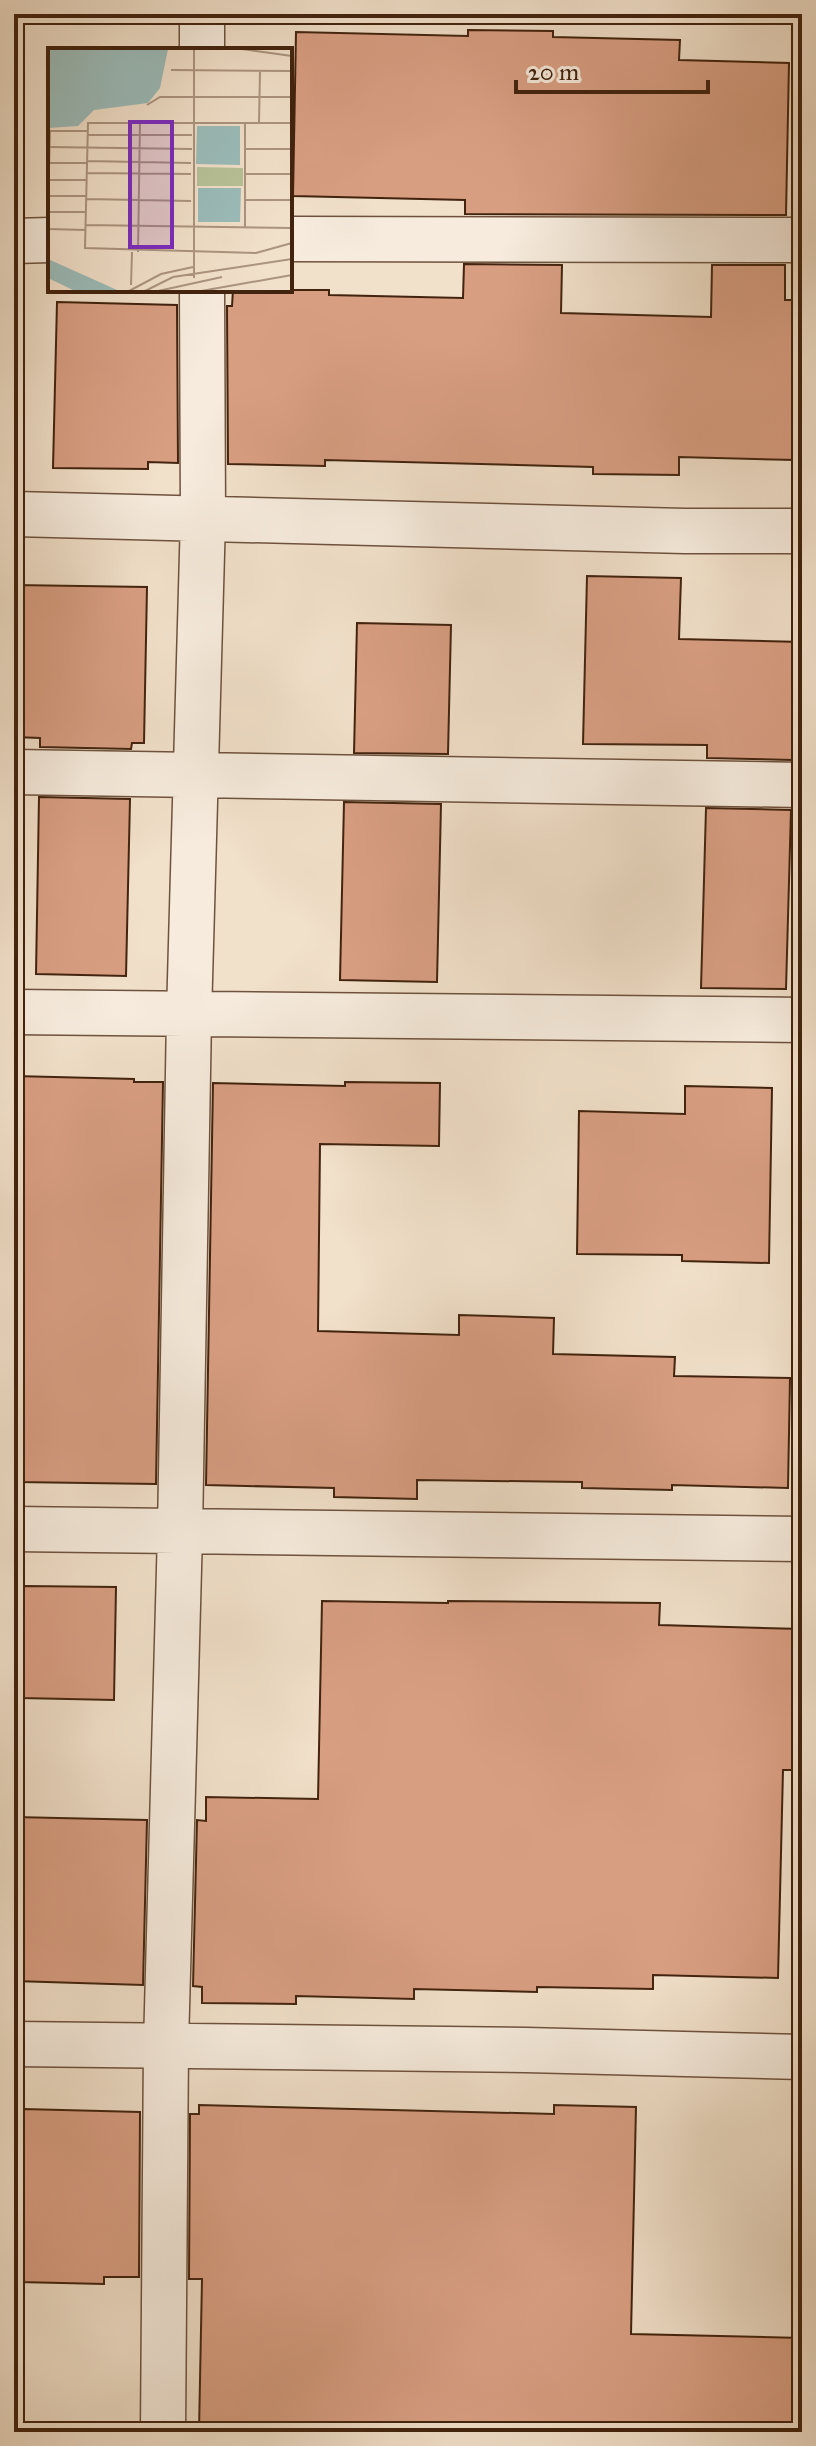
<svg xmlns="http://www.w3.org/2000/svg" width="816" height="2446" viewBox="0 0 816 2446" font-family="'IM FELL Great Primer',serif">
	<rect width="100%" height="100%" fill="#f1e0ca"/>
	<filter id="stains"><feTurbulence type="fractalNoise" baseFrequency=".0025" numOctaves="4"/><feColorMatrix values="0 0 0 0 .2 0 0 0 0 .09 0 0 0 0 .02 0 0 0 .5 -.17"/></filter>
	<radialGradient id="worn" r=".72"><stop offset=".6" stop-color="#630" stop-opacity="0"/><stop offset="1" stop-color="#630" stop-opacity=".3"/></radialGradient>
	<path fill="#d89e82" stroke="#42230e" stroke-width="2" d="M468 30 553 31V37L680 40 679 60 789 63 786 215 465 214V200L293 196 296 32 468 36Z
		M464 264 562 265 561 313 711 317 712 265H785V300H798L795 460 679 457V475L593 474V467L325 460V466L228 464 227 306H232L233 290H329V295L463 298Z
		M57 302 177 305 178 463 148 462V469L53 468Z
		M587 576 681 578 679 639 802 642 800 750H792V760L707 758V745L583 744Z
		M14 585 147 587 144 743H132L131 749 40 747V738L14 737Z
		M357 623 451 625 448 754 354 753Z
		M39 797 130 799 126 976 36 974Z
		M344 802 441 804 437 982 340 980Z
		M706 808 791 810 786 989 701 988Z
		M14 1076 134 1079V1082H163L156 1484 17 1482 21 1275H18L19 1182 14 1181Z
		M345 1082 440 1083 439 1146 320 1144 318 1331 459 1335V1315L554 1318 553 1354 675 1357 674 1376 790 1378 788 1488 672 1485V1490L582 1488V1482L417 1480V1499L334 1497V1488L206 1485 213 1083 345 1086Z
		M685 1086 772 1088 769 1263 682 1261V1255L577 1254 579 1111 685 1114Z
		M24 1586 116 1587 114 1700 21 1698Z
		M322 1601 448 1603V1601L660 1603 659 1625 802 1629V1770H783L778 1978 653 1975V1989L537 1987V1992L414 1989V1999L296 1996V2004L202 2003V1987L193 1986 197 1820 206 1821V1797L318 1799Z
		M14 1817 147 1820 143 1985 14 1981Z
		M199 2105 554 2114V2105L636 2107 631 2334 802 2338V2432H199L202 2279H189L190 2114H199Z
		M23 2109 140 2112 139 2277H104V2284L19 2282Z"/>
	<g fill="none" stroke-linecap="round" stroke-linejoin="round">
		<defs>
			<path id="minor" d="M202 14V50
				M290 239 802 240
				M14 241 50 240
				M14 514 685 531H802
				M14 772 802 785
				M14 1012 802 1020
				M14 1529 802 1539
				M14 2044 526 2050 802 2057
				M163 2432 166 2045 180 1532 189 1015 203 518 202 290"/>
		</defs>
		<use href="#minor" stroke="#6e523d" stroke-width="47"/>
		<use href="#minor" stroke="#f6ebdd" stroke-width="44"/>
	</g>
	<g transform="translate(48 48)">
		<rect width="244" height="244" fill="#f1e0ca"/>
		<path d="M149 119 195 120V138H149Z" fill="#b8c298"/>
		<path d="M0 1H120L112 40 100 55 46 62 30 78 0 80ZM149 78H192V117L148 116ZM150 140H193L192 174H150ZM0 211 58 237 71 243H27L0 230Z" fill="#9bbcba"/>
		<path fill="none" stroke="#ab947f" stroke-width="2" d="M194 1 244 8M123 22 244 23M99 57 112 49H244M197 75V179M211 75 212 23M244 75H40L37 200 208 205 244 195M0 83H39M39 87H144M0 99 144 101M197 101H244M39 113 143 115M0 115H39M39 125 143 126M198 126H244M0 132H39M0 148H38M38 151 143 153M198 152H244M0 156 2 83M0 164H38M38 177 244 180M0 181 38 182M90 204 92 74M146 230V1M83 237 84 204M81 243 113 226 145 219M97 243 125 229 244 211M110 243 174 229M153 243 244 227"/>
		<path fill="#7b2cbf" fill-opacity="0.15" stroke="#7b2cbf" stroke-width="4" d="M82 74H124V199H82Z"/>
		<rect width="244" height="244" fill="none" stroke="#42230e" stroke-width="4"/>
	</g>
	<rect width="816" height="2446" fill="none" stroke="#f1e0ca" stroke-width="48"/>
	<rect x="16" y="16" width="784" height="2414" fill="none" stroke="#42230e" stroke-width="4"/>
	<rect x="24" y="24" width="768" height="2398" fill="none" stroke="#42230e" stroke-width="2"/>
	<path d="M516 80v12h192v-12" fill="none" stroke="#42230e" stroke-width="4"/>
	<text x="528" y="80" font-size="24" fill="#42230e" stroke="#f6ebdd" stroke-width="6" paint-order="stroke">20 m</text>
	<rect width="100%" height="100%" filter="url(#stains)"/>
	<rect width="100%" height="100%" fill="url(#worn)"/>
</svg>
